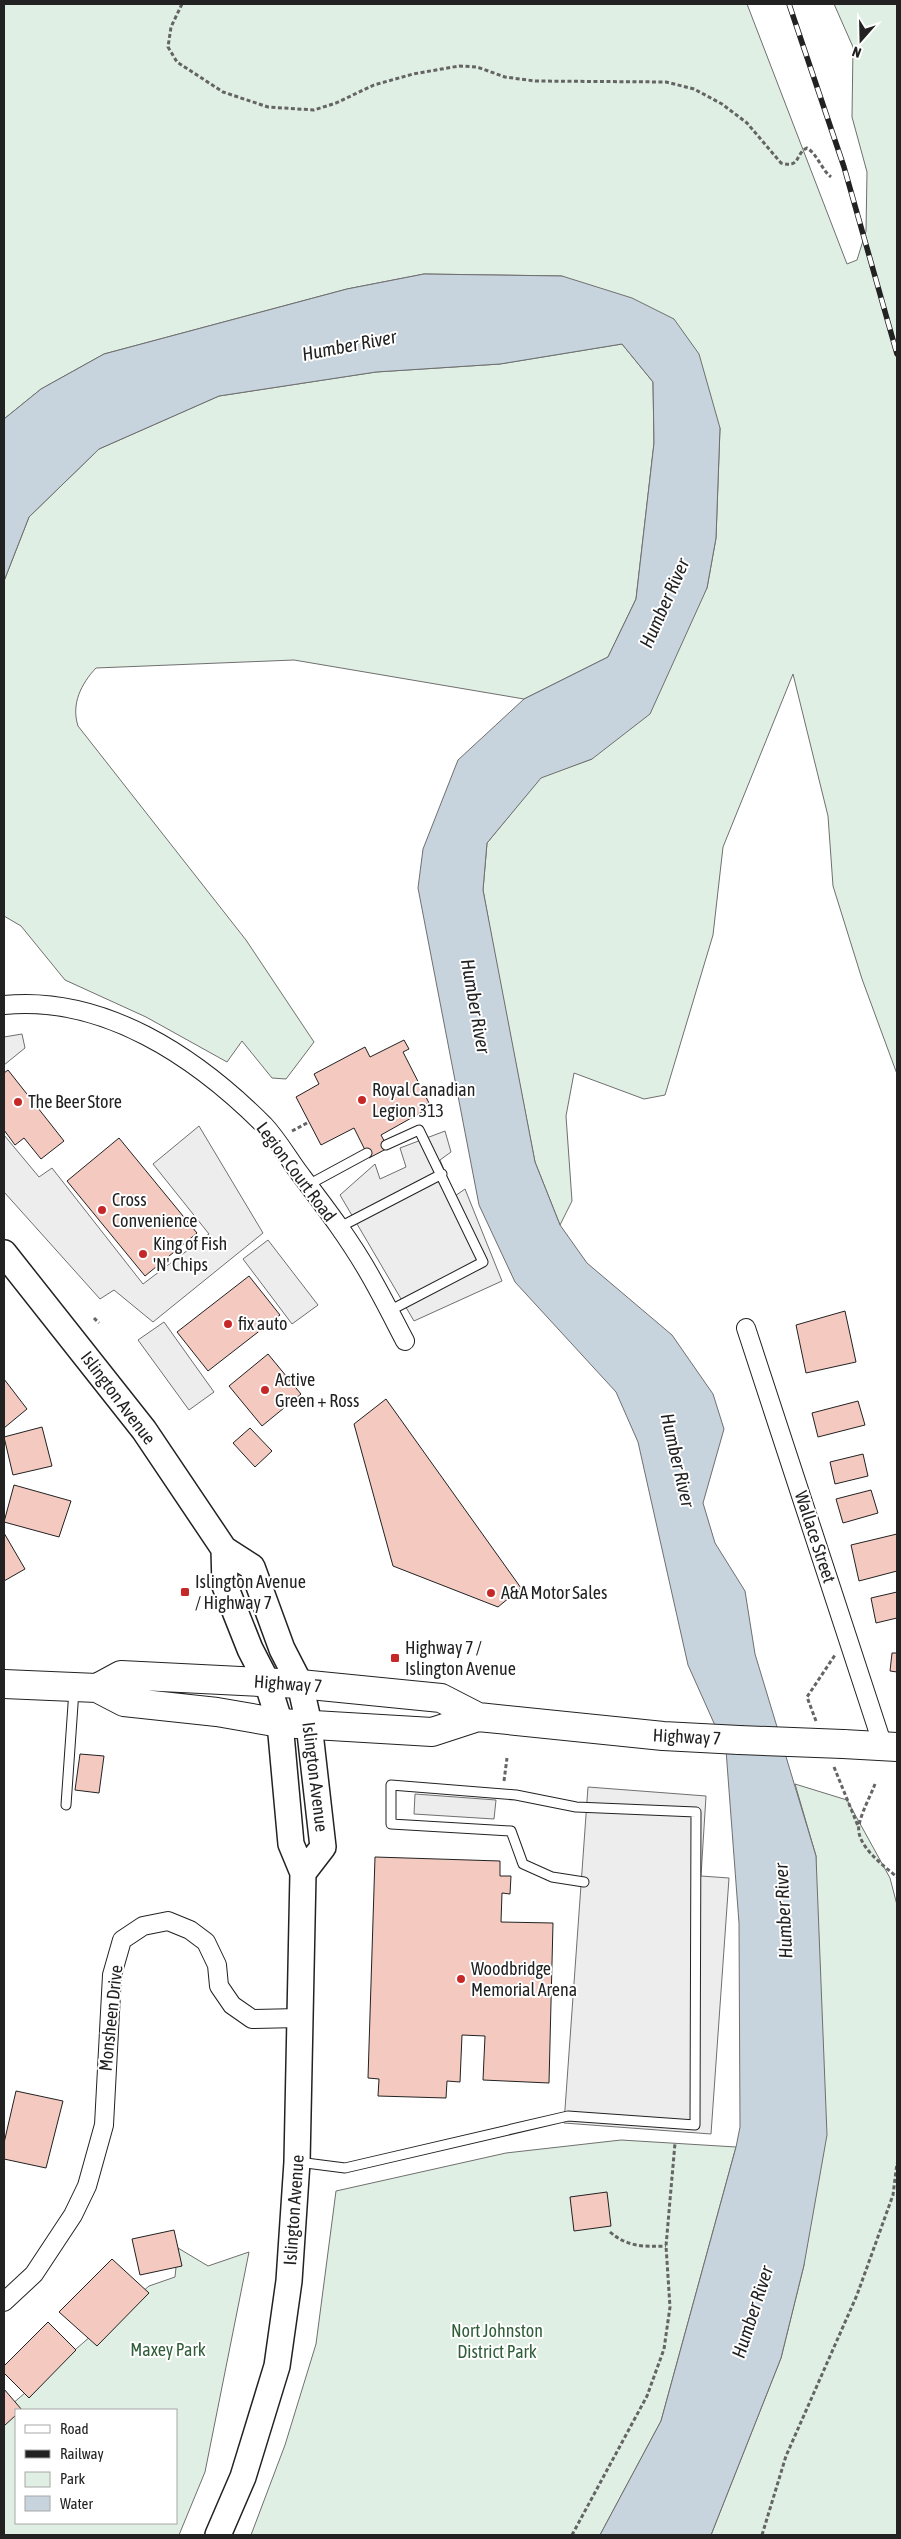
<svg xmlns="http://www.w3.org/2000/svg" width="901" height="2539" viewBox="0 0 901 2539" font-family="'Asap Condensed',sans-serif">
	<rect width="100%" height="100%" fill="#fff"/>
	<path fill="#e0efe3" stroke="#6f6f6f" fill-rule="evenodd" d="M4 4H747L847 264 857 260 866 231 867 172 852 117 853 47 834 4H897V1074L862 979 833 886 828 816 793 674 723 847 713 935 665 1095 644 1099 574 1073 566 1116 572 1201 560 1225 535 1162 498 973 483 890 487 843 541 777 592 759 707 588 716 538 720 428 562 276 424 274 347 289 104 354 41 389 4 419Z
		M622 344 653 382 654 443 636 599 608 657 524 699 294 660 96 668C81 684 71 704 78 726L246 940 314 1042 286 1079 272 1078 242 1041 227 1062 146 1017 65 980 21 926 4 916V581L29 517 99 449 219 396 376 372 500 364Z
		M795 1784 847 1800 890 1878 897 1905V2535H711L781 2358 804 2265 816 1856Z
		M621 2140 736 2147 661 2421 600 2535H251L285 2445 316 2344 336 2191 506 2153Z
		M178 2248 208 2266 249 2252 205 2472 179 2535H4V2411L149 2286 175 2277ZM16 2410H176V2523H16Z"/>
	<path fill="#ededed" stroke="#6f6f6f" d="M22 1034 25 1048 4 1065V1037Z
		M199 1126 263 1233 153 1322 114 1290 100 1299 4 1192V1135L39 1177 52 1168 143 1284 209 1234 153 1164Z
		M445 1131 451 1152 440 1160 455 1196 465 1189 502 1281 414 1321 340 1195 375 1164 380 1179 406 1167 400 1148Z
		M268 1240 318 1305 292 1324 243 1259Z
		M164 1322 214 1392 189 1410 138 1340Z
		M588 1787 706 1796 701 1876 729 1878 711 2134 564 2123Z
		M415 1794 496 1800 494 1819 414 1814Z"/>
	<path fill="#c7d3dd" stroke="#6f6f6f" d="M424 274 562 276 632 298 674 319 699 354 720 428 716 538 707 588 650 714 592 759 541 778 487 843 483 890 535 1162 560 1225 587 1263 672 1335 713 1394 724 1429 703 1503 715 1543 745 1591 755 1654 816 1856 827 2135 804 2265 781 2358 711 2535H600L661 2421 736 2147 740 2127 739 1923 726 1750 688 1665 638 1442 616 1392 515 1282 479 1205 418 888 423 849 458 760 524 699 608 657 636 599 654 443 653 382 622 344 500 364 376 372 219 396 99 449 29 517 4 581V419L41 389 104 354 347 289Z"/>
	<path fill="#f3c9c0" stroke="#222" d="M404 1040 409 1049 403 1052 429 1103 419 1107 422 1112 381 1135 388 1148 369 1158 354 1128 321 1145 296 1097 319 1084 314 1074 365 1047 370 1057Z
		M8 1070 64 1141 41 1159 24 1138 15 1145 4 1130V1073Z
		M119 1138 197 1233 145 1276 67 1181Z
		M249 1276 280 1315 208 1371 177 1332Z
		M845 1311 856 1362 806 1373 796 1325Z
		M268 1354 301 1394 262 1426 229 1386Z
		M4 1379 27 1409 4 1428Z
		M386 1399 521 1588 498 1607 393 1566 354 1424Z
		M858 1401 865 1425 818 1437 812 1413Z
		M42 1427 52 1466 13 1475 4 1437Z
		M250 1428 272 1451 255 1467 233 1443Z
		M863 1454 868 1476 835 1484 830 1462Z
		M14 1485 71 1501 59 1537 4 1522Z
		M871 1490 878 1513 843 1523 836 1499Z
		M4 1533 25 1569 4 1581Z
		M897 1534V1571L859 1581 851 1545Z
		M897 1592V1618L876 1623 871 1598Z
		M892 1653H897V1672L890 1671Z
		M80 1754 104 1756 99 1793 75 1790Z
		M375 1857 500 1861V1876H511L510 1894 502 1893 501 1922 553 1923 549 2083 483 2080 485 2036 462 2035 460 2082 447 2081 446 2098 378 2096 379 2079 368 2078Z
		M16 2091 63 2101 46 2168 4 2159V2143Z
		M607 2192 611 2226 574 2231 570 2197Z
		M174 2230 182 2266 140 2275 132 2239Z
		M112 2259 149 2293 97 2346 59 2312Z
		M48 2322 76 2350 29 2398 4 2373V2366Z
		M4 2389 22 2410H16V2415L4 2426Z"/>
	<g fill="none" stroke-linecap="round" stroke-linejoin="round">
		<defs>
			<path id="service" d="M386 1145 419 1130 483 1262 389 1311
				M308 1185 367 1153
				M338 1228 442 1174
				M66 1805 74 1690
				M298 2162 345 2168 568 2116 695 2125 696 1812 576 1807 516 1795 391 1785V1824L511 1831 523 1864 552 1877 584 1882"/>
			<path id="minor" d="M4 1005C104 995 196 1057 264 1125 278 1140 288 1158 300 1174 325 1207 351 1241 371 1277 383 1298 394 1320 405 1341
				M746 1328 883 1746
				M4 2302 34 2274 73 2215 87 2186 104 2125 112 1975 122 1940 143 1926 168 1921 190 1930 206 1942 217 1965 219 1986 232 2005 252 2019 299 2018"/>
			<path id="secondary" d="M4 1253 144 1430 224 1549 252 1567 282 1649 300 1684 309 1724 323 1847 303 1873
				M218 2535 243 2477 277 2366 289 2281 297 2162 303 1873 291 1844 280 1723 267 1682 250 1649 225 1586 224 1549"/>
			<path id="primary" d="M4 1684 97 1688 124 1702 217 1712 280 1723 432 1732 478 1717
				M97 1688 121 1675 300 1684 441 1698 478 1717 663 1736 739 1740
				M843 1744 897 1747"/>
		</defs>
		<use href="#service" stroke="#222" stroke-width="11"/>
		<use href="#minor" stroke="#222" stroke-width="20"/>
		<use href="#secondary" stroke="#222" stroke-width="28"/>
		<use href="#primary" stroke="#222" stroke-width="30"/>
		<path stroke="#646464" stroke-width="3" stroke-dasharray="4 2.5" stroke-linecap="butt" d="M182 4 171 27 168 47 177 62 223 92 268 107 314 110 336 103 374 85 413 74 459 66 477 67 505 77 535 81 666 82 694 89 722 104 747 123 781 163C801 169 795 153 807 148 818 155 821 169 831 177
			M292 1131 309 1122
			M94 1318 99 1323
			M816 1721 807 1697 835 1655
			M834 1767 858 1826
			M504 1781 507 1758
			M875 1784C870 1797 862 1811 859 1825 855 1845 884 1866 897 1877
			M610 2232C627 2247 645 2247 666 2246
			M572 2535 647 2396 664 2349 670 2307 666 2246 675 2143
			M762 2535 786 2456 857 2295 893 2195 897 2163"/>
		<use href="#service" stroke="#fff" stroke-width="9"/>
		<use href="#minor" stroke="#fff" stroke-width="18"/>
		<use href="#secondary" stroke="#fff" stroke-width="25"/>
		<use href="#primary" stroke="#fff" stroke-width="28"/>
		<defs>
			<path id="rail" d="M789 4 844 167 897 354"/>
		</defs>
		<use href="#rail" stroke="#222" stroke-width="5.5"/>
		<use href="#rail" stroke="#fff" stroke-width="4" stroke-dasharray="11" stroke-linecap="butt"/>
		<defs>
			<path id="primary-bridge" d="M739 1740 843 1744"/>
		</defs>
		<use href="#primary-bridge" stroke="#222" stroke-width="30" stroke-linecap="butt"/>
		<use href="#primary-bridge" stroke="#fff" stroke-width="28"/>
	</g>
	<g fill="#c62828" stroke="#fff" stroke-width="2">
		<circle cx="362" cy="1100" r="5"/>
		<circle cx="18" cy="1102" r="5"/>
		<circle cx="102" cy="1210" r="5"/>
		<circle cx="143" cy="1254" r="5"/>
		<circle cx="228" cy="1324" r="5"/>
		<circle cx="265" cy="1390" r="5"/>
		<rect x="180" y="1587" width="10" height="10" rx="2.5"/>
		<circle cx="491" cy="1593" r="5"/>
		<rect x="390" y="1653" width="10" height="10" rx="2.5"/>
		<circle cx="461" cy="1979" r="5"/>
	</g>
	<g text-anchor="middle" stroke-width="4" stroke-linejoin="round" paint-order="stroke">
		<g font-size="18" fill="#222" stroke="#fff" text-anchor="start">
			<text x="372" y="1096">Royal Canadian<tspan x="372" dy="21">Legion 313</tspan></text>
			<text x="28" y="1108">The Beer Store</text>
			<text x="112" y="1206">Cross<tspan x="112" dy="21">Convenience</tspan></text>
			<text x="153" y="1250">King of Fish<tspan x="153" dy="21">'N' Chips</tspan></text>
			<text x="238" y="1330">fix auto</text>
			<text x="275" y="1386">Active<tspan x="275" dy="21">Green + Ross</tspan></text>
			<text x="195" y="1588">Islington Avenue<tspan x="195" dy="21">/ Highway 7</tspan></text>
			<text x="501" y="1599">A&amp;A Motor Sales</text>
			<text x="405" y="1654">Highway 7 /<tspan x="405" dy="21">Islington Avenue</tspan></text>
			<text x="471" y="1975">Woodbridge<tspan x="471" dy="21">Memorial Arena</tspan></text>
		</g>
		<g font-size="18" fill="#222" stroke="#fff">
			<text transform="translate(296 1172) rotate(53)" y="6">Legion Court Road</text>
			<text transform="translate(118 1398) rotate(53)" y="6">Islington Avenue</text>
			<text transform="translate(815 1537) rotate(72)" y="6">Wallace Street</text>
			<text transform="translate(288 1684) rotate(4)" y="6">Highway 7</text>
			<text transform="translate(687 1737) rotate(3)" y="6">Highway 7</text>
			<text transform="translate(315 1777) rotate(83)" y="6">Islington Avenue</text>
			<text transform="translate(111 2018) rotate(-84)" y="6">Monsheen Drive</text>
			<text transform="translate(294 2210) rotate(-86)" y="6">Islington Avenue</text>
		</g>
		<g font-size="18" fill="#2f5e38" stroke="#fff">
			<text x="497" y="2337">Nort Johnston<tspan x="497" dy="21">District Park</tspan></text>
			<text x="168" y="2356">Maxey Park</text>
		</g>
		<g font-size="19" font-style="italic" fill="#222" stroke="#fff">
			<text transform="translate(349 345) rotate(-11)" y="7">Humber River</text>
			<text transform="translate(664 603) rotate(-66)" y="7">Humber River</text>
			<text transform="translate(476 1006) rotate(80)" y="7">Humber River</text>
			<text transform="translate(678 1460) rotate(77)" y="7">Humber River</text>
			<text transform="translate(783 1911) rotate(-93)" y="7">Humber River</text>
			<text transform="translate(752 2312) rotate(-72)" y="7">Humber River</text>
		</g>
	</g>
	<rect width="901" height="2539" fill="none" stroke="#222222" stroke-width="10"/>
	<rect x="15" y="2409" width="162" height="115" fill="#ffffff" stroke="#a7a7a7"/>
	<rect x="25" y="2425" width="25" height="8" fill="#ffffff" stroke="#a7a7a7"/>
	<text x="60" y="2434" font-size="15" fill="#222222">Road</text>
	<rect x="25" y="2450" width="25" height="8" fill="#222222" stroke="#a7a7a7"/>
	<text x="60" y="2459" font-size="15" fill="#222222">Railway</text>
	<rect x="25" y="2472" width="25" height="15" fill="#e0efe3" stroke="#a7a7a7"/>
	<text x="60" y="2484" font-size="15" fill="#222222">Park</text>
	<rect x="25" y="2496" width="25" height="15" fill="#c7d3dd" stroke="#a7a7a7"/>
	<text x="60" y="2509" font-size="15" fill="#222222">Water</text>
	<g transform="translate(861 40) rotate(200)" stroke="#ffffff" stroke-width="4" paint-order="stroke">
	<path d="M0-4L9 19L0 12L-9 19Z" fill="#222222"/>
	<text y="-8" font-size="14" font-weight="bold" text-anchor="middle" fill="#222222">N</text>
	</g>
</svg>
